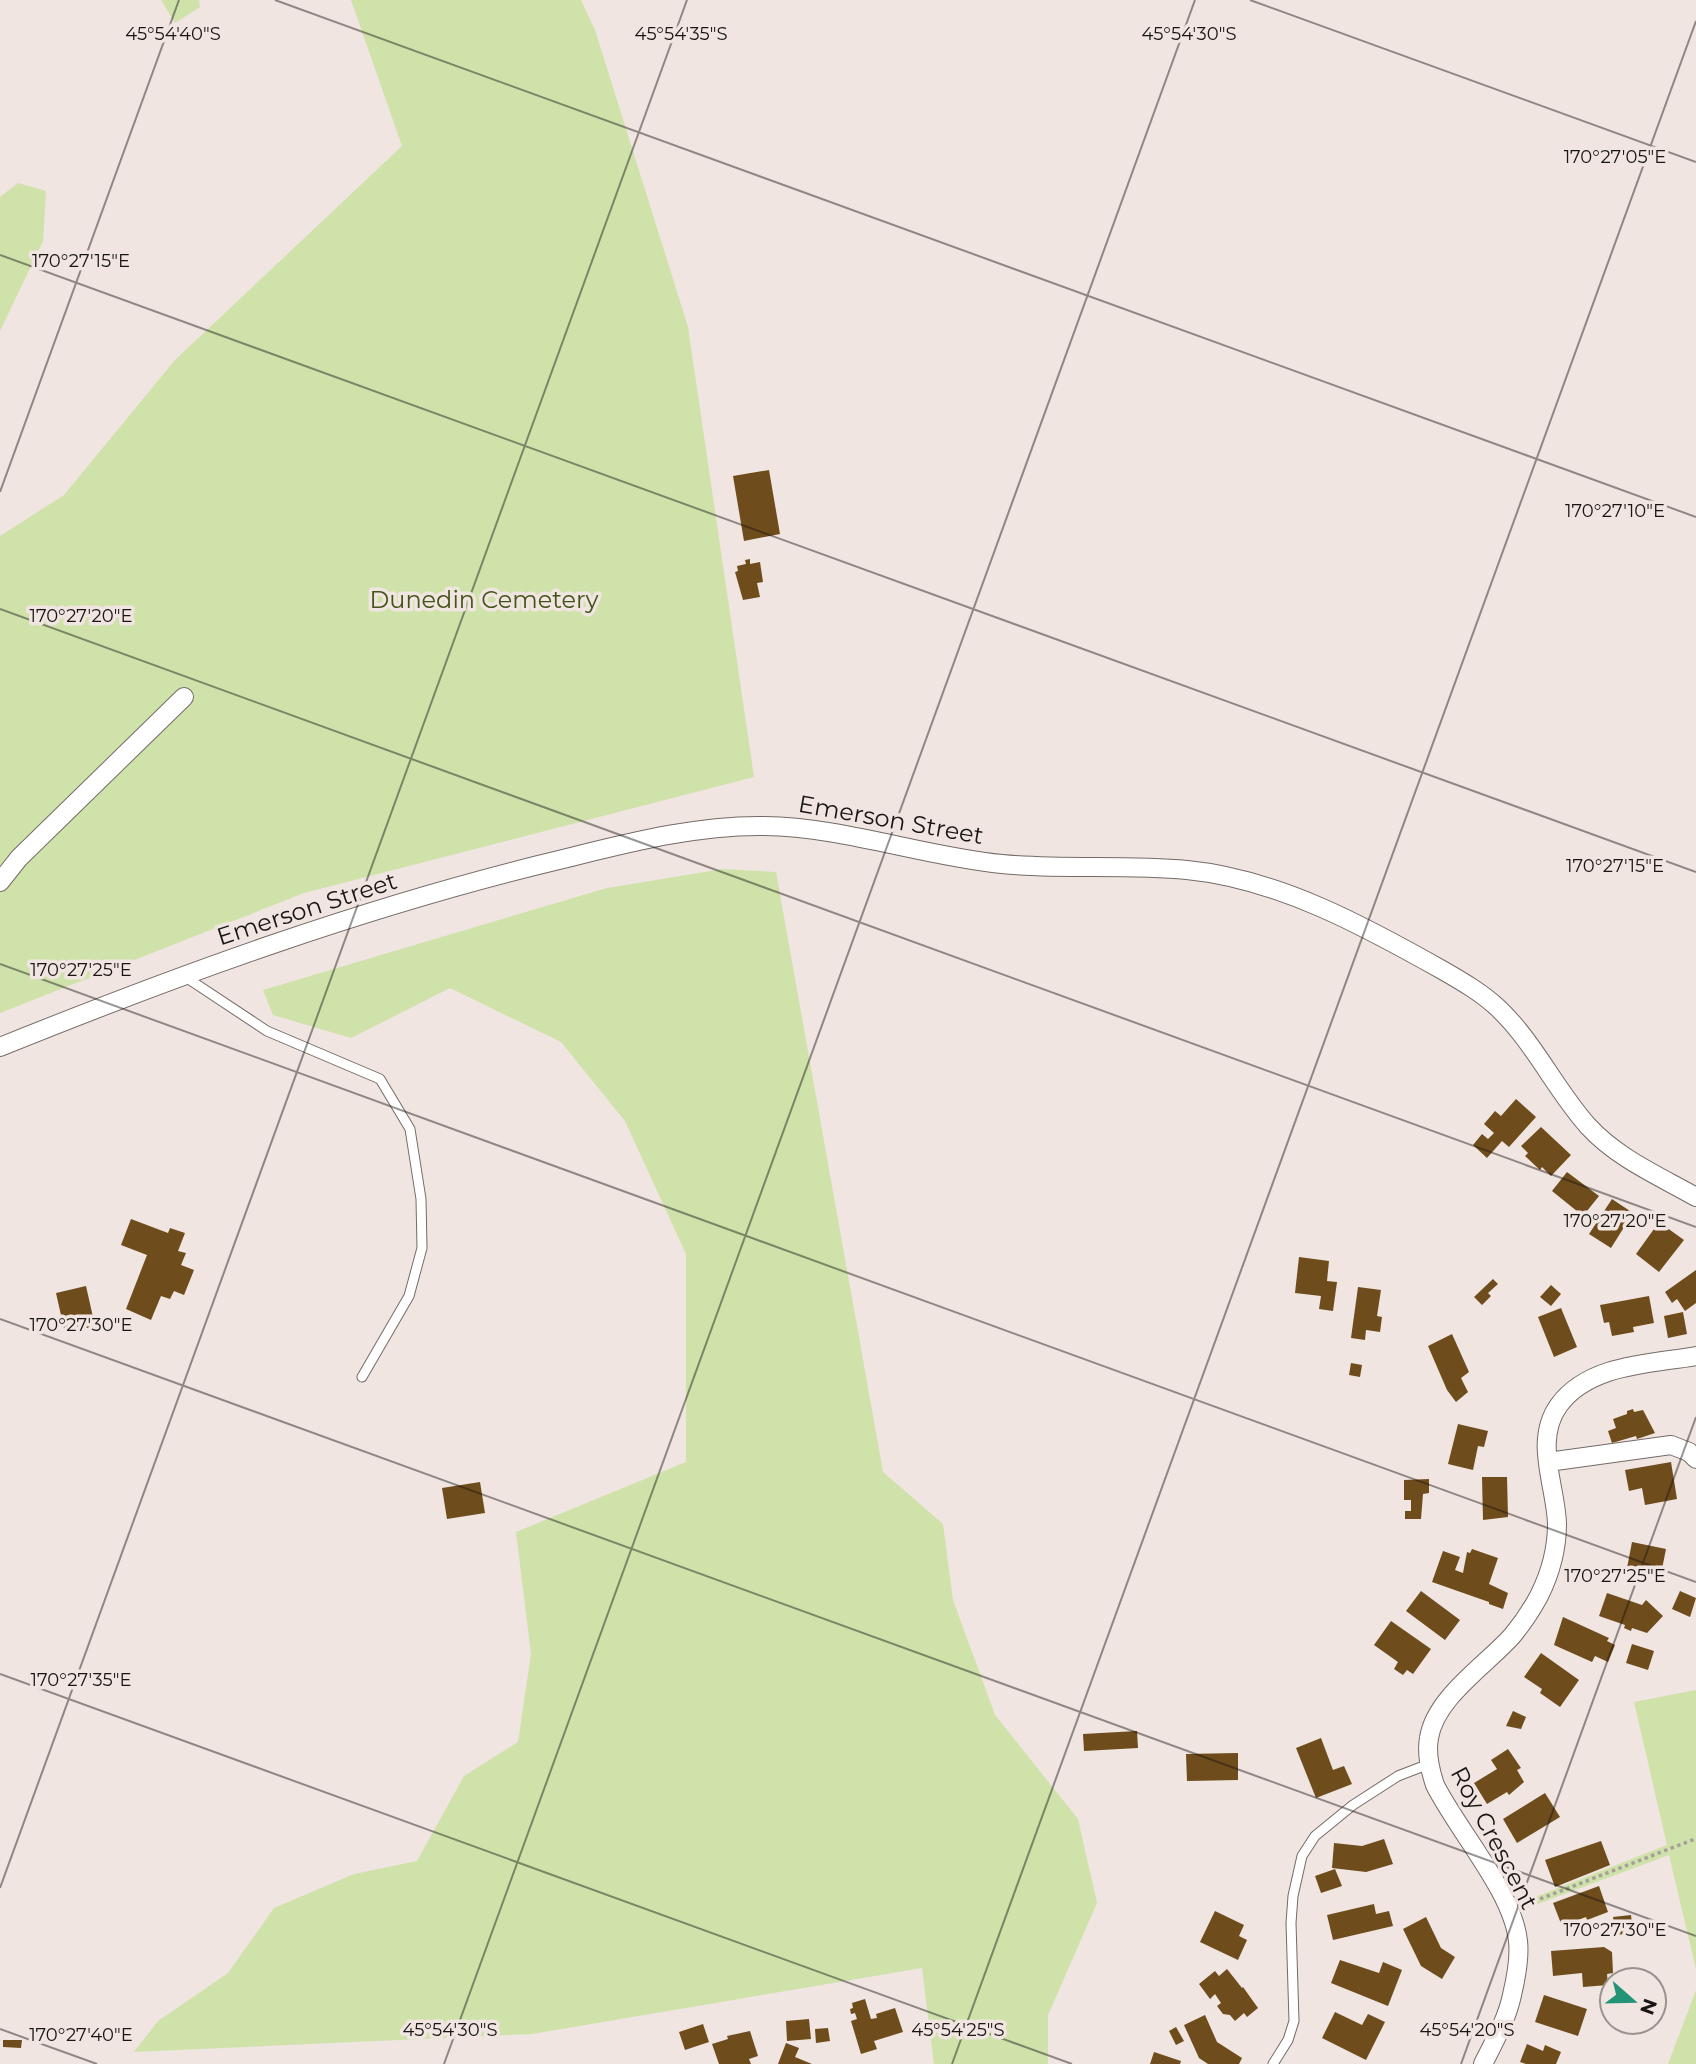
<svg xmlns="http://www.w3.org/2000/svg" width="1696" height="2064" viewBox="0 0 1696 2064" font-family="Montserrat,sans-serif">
	<rect width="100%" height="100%" fill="#f0e5e0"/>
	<path fill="#cee2aa" d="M161 0H199L200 7 175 23Z
		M351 0H581L595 30 688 327 754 777 304 893 0 1013V536L64 495 175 360 402 146Z
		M18 183 46 191 43 241 0 331V197Z
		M723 869 776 872 883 1472 943 1524 953 1600 995 1715 1078 1819 1097 1903 1048 2015V2064H934L922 1968 532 2034 134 2052 158 2021 228 1973 274 1908 354 1874 417 1861 464 1776 518 1742 531 1654 516 1532 686 1462V1254L625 1121 561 1042 450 988 351 1038 273 1015 263 990 607 888Z
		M1696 1690V1969L1669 1855 1527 1908 1525 1901 1667 1845 1634 1702Z
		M1696 1989V2064H1668L1696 1990Z"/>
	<path fill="#6e4c1c" d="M769 470 780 534 744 541 733 476Z
		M750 559V564L760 562 763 582 757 583 760 597 743 600 735 572 738 571 737 566 746 564 745 560Z
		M1516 1099 1536 1117 1509 1147 1502 1141 1487 1158 1473 1145 1482 1134 1488 1139 1494 1133 1484 1124 1495 1111 1501 1116Z
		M1541 1127 1571 1155 1551 1176 1542 1167 1540 1170 1525 1156 1528 1153 1521 1146Z
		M1567 1172 1599 1196 1583 1216 1552 1191Z
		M1612 1199 1633 1213 1611 1248 1589 1234Z
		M131 1219 168 1233 170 1228 185 1233 178 1251 186 1253 181 1265 194 1270 184 1295 174 1291 170 1299 161 1296 151 1320 126 1309 147 1255 121 1245Z
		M1659 1222 1684 1240 1659 1272 1636 1254Z
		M1299 1257 1329 1261 1327 1281 1337 1282 1333 1311 1319 1309 1321 1296 1295 1293Z
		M1696 1270V1303L1685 1311 1677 1299 1672 1303 1665 1292Z
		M1493 1279 1498 1284 1488 1293 1491 1296 1482 1305 1474 1297Z
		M1551 1285 1561 1294 1551 1306 1540 1297Z
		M86 1286 95 1326 65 1333 56 1293Z
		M1358 1287 1381 1290 1377 1316 1382 1317 1380 1332 1366 1330 1365 1340 1351 1338Z
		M1649 1296 1654 1323 1633 1327 1634 1332 1612 1336 1609 1322 1604 1323 1600 1305Z
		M1561 1308 1577 1347 1554 1357 1538 1317Z
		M1683 1312 1687 1334 1668 1338 1664 1316Z
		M1452 1334 1469 1372 1461 1378 1468 1392 1456 1402 1447 1390 1428 1346Z
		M1351 1363 1362 1365 1360 1377 1349 1375Z
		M1633 1409 1634 1412 1643 1410 1655 1433 1637 1439 1636 1436 1612 1443 1608 1431 1616 1428 1613 1419 1627 1414V1411Z
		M1458 1424 1488 1431 1484 1447 1478 1446 1473 1470 1448 1464Z
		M1671 1462 1677 1499 1645 1505 1642 1488 1629 1491 1625 1470Z
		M1482 1477H1507L1508 1517 1483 1520Z
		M1429 1479V1493L1423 1494 1421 1519H1405V1511H1411V1500H1404V1480Z
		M480 1482 485 1513 447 1519 442 1488Z
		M1632 1542 1666 1549 1661 1574 1627 1568Z
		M1472 1549 1498 1558 1489 1584 1508 1593 1503 1609 1489 1604V1602L1432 1582 1443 1551 1460 1557 1455 1570 1463 1573 1467 1552 1470 1553Z
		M1421 1591 1460 1620 1445 1640 1406 1611Z
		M1680 1591 1696 1598 1690 1617 1672 1609Z
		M1607 1593 1642 1605 1646 1600 1663 1616 1647 1633 1632 1628 1631 1631 1624 1628 1625 1625 1599 1616Z
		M1563 1617 1609 1638 1607 1641 1615 1645 1608 1662 1595 1656 1592 1662 1554 1645Z
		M1391 1621 1431 1649 1413 1674 1407 1670 1403 1675 1394 1669 1398 1662 1374 1645Z
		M1632 1644 1654 1651 1648 1670 1626 1663Z
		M1541 1653 1579 1680 1560 1707 1540 1693 1542 1689 1524 1677Z
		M1513 1711 1526 1717 1521 1729 1506 1726Z
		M1137 1731 1138 1748 1084 1751 1083 1734Z
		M1321 1738 1333 1770 1344 1766 1352 1784 1316 1798 1296 1748Z
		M1508 1749 1521 1768 1517 1770 1524 1782 1509 1795 1507 1792 1487 1804 1474 1783 1497 1769 1491 1760Z
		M1238 1753V1780L1187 1781 1186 1754Z
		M1545 1793 1560 1817 1517 1843 1503 1819Z
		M1384 1839 1393 1864 1366 1872 1332 1868 1334 1843 1362 1846Z
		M1601 1841 1610 1865 1555 1887 1545 1860Z
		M1335 1869 1342 1886 1321 1893 1315 1876Z
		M1599 1886 1608 1912 1587 1920 1586 1917 1562 1926 1553 1903Z
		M1374 1904 1376 1914 1389 1911 1393 1926 1333 1940 1327 1915Z
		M1215 1911 1244 1925 1239 1936 1247 1940 1238 1960 1200 1942Z
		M1631 1915 1633 1933 1616 1935 1613 1917Z
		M1426 1917 1441 1948 1455 1957 1442 1979 1421 1966 1403 1929Z
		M1604 1947 1612 1952 1613 1973 1607 1974 1608 1985 1583 1987 1582 1973 1553 1976 1551 1951Z
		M1340 1960 1379 1973 1383 1962 1402 1970 1388 2006 1331 1983Z
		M1227 1969 1242 1988 1243 1987 1258 2008 1247 2017 1244 2013 1235 2021 1230 2015 1223 2014 1217 2006 1221 2003 1215 1994 1210 1999 1199 1984 1215 1971 1219 1976Z
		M1544 1995 1587 2009 1578 2036 1535 2022Z
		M865 1999 871 2019 877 2018 876 2014 895 2008 903 2032 874 2041 877 2049 861 2054 851 2021 857 2019 855 2013 851 2014 850 2009 853 2008 852 2003Z
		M1335 2012 1362 2025 1368 2014 1385 2022 1366 2060 1322 2038Z
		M1205 2015 1217 2042 1242 2058 1239 2064H1208L1199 2058 1184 2025Z
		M809 2019 811 2039 787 2041 786 2021Z
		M703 2024 709 2042 685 2050 679 2032Z
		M1176 2027 1184 2041 1176 2045 1169 2031Z
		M828 2028 830 2041 816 2043 815 2029Z
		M750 2031 758 2056 749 2059 751 2064H719L712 2044 728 2039 727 2036Z
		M3 2040H22L21 2048 3 2047Z
		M786 2043 799 2048 795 2057 812 2064H778Z
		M1527 2044 1543 2051 1545 2045 1561 2052 1556 2064H1526L1520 2062Z
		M1154 2052 1181 2061 1180 2064H1150Z"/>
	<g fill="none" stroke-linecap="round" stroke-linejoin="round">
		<defs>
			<path id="service" d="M184 976 267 1031 380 1079 410 1129 421 1199 422 1248 409 1296 362 1377
				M1273 2064 1288 2040 1294 2021 1291 1923 1293 1896 1302 1856 1315 1836 1353 1805 1398 1776 1429 1764"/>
			<path id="minor" d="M0 882 19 858 184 697
				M0 1047C183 973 370 905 563 859 628 843 696 825 764 826 844 827 922 856 1002 864 1063 870 1126 864 1187 870 1279 879 1366 927 1444 971 1463 982 1482 993 1498 1008 1534 1042 1555 1089 1588 1126 1617 1158 1659 1176 1696 1197
				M1548 1462 1671 1445 1689 1452 1696 1459
				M1483 2064C1494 2042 1507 2019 1512 1995 1516 1978 1520 1958 1518 1941 1513 1892 1458 1831 1435 1785 1430 1770 1426 1754 1429 1738 1435 1698 1486 1665 1512 1636 1522 1624 1532 1609 1539 1596 1550 1574 1557 1550 1557 1524 1556 1485 1533 1441 1559 1405 1589 1364 1650 1364 1696 1356"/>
		</defs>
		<use href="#service" stroke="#746b66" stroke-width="11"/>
		<use href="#minor" stroke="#746b66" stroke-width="20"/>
		<path stroke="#a79f9b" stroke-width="3.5" stroke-dasharray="3.5 3.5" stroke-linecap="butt" d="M1527 1904 1695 1839"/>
		<use href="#service" stroke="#fff" stroke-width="9"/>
		<use href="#minor" stroke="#fff" stroke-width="18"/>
	</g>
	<path fill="none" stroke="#181513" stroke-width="2" stroke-opacity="0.45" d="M275 0 1696 517M1250 0 1696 162M0 255 1696 872M0 492 179 0M0 609 1696 1227M0 964 1696 1582M0 1319 1696 1936M0 1674 1072 2064M0 1888 687 0M0 2029 97 2064M444 2064 1195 0M952 2064 1696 21M1461 2064 1696 1417"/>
	<g text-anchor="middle" stroke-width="7" stroke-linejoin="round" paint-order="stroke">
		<g font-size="24" fill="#44551a" stroke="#f0e5e0">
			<text x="484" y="608">Dunedin Cemetery</text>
		</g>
		<g font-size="24" fill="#181513" stroke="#f0e5e0">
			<text transform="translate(891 820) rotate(10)" y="8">Emerson Street</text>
			<text transform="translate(307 909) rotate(-18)" y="8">Emerson Street</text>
			<text transform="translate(1494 1838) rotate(62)" y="8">Roy Crescent</text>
		</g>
	</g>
	<g font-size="18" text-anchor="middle" fill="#181513" stroke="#f0e5e0" stroke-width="7" stroke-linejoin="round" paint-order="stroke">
		<text x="173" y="40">45°54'40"S</text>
		<text x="681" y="40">45°54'35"S</text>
		<text x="1189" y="40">45°54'30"S</text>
		<text x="1615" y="163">170°27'05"E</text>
		<text x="81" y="267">170°27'15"E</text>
		<text x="1615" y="517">170°27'10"E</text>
		<text x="81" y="622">170°27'20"E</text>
		<text x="1615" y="872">170°27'15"E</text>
		<text x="81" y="976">170°27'25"E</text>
		<text x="1615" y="1227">170°27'20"E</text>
		<text x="81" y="1331">170°27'30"E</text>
		<text x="1615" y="1582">170°27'25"E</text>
		<text x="81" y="1686">170°27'35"E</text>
		<text x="1615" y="1936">170°27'30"E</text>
		<text x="450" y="2036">45°54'30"S</text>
		<text x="958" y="2036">45°54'25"S</text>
		<text x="1467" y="2036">45°54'20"S</text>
		<text x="81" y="2041">170°27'40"E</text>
	</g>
	<g transform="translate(1633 2001) rotate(110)"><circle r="33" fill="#f0e5e0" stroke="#9a928e" stroke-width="2"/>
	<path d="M0-5L12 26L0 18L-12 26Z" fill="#239477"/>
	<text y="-10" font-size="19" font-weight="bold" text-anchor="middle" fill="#181513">N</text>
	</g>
</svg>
